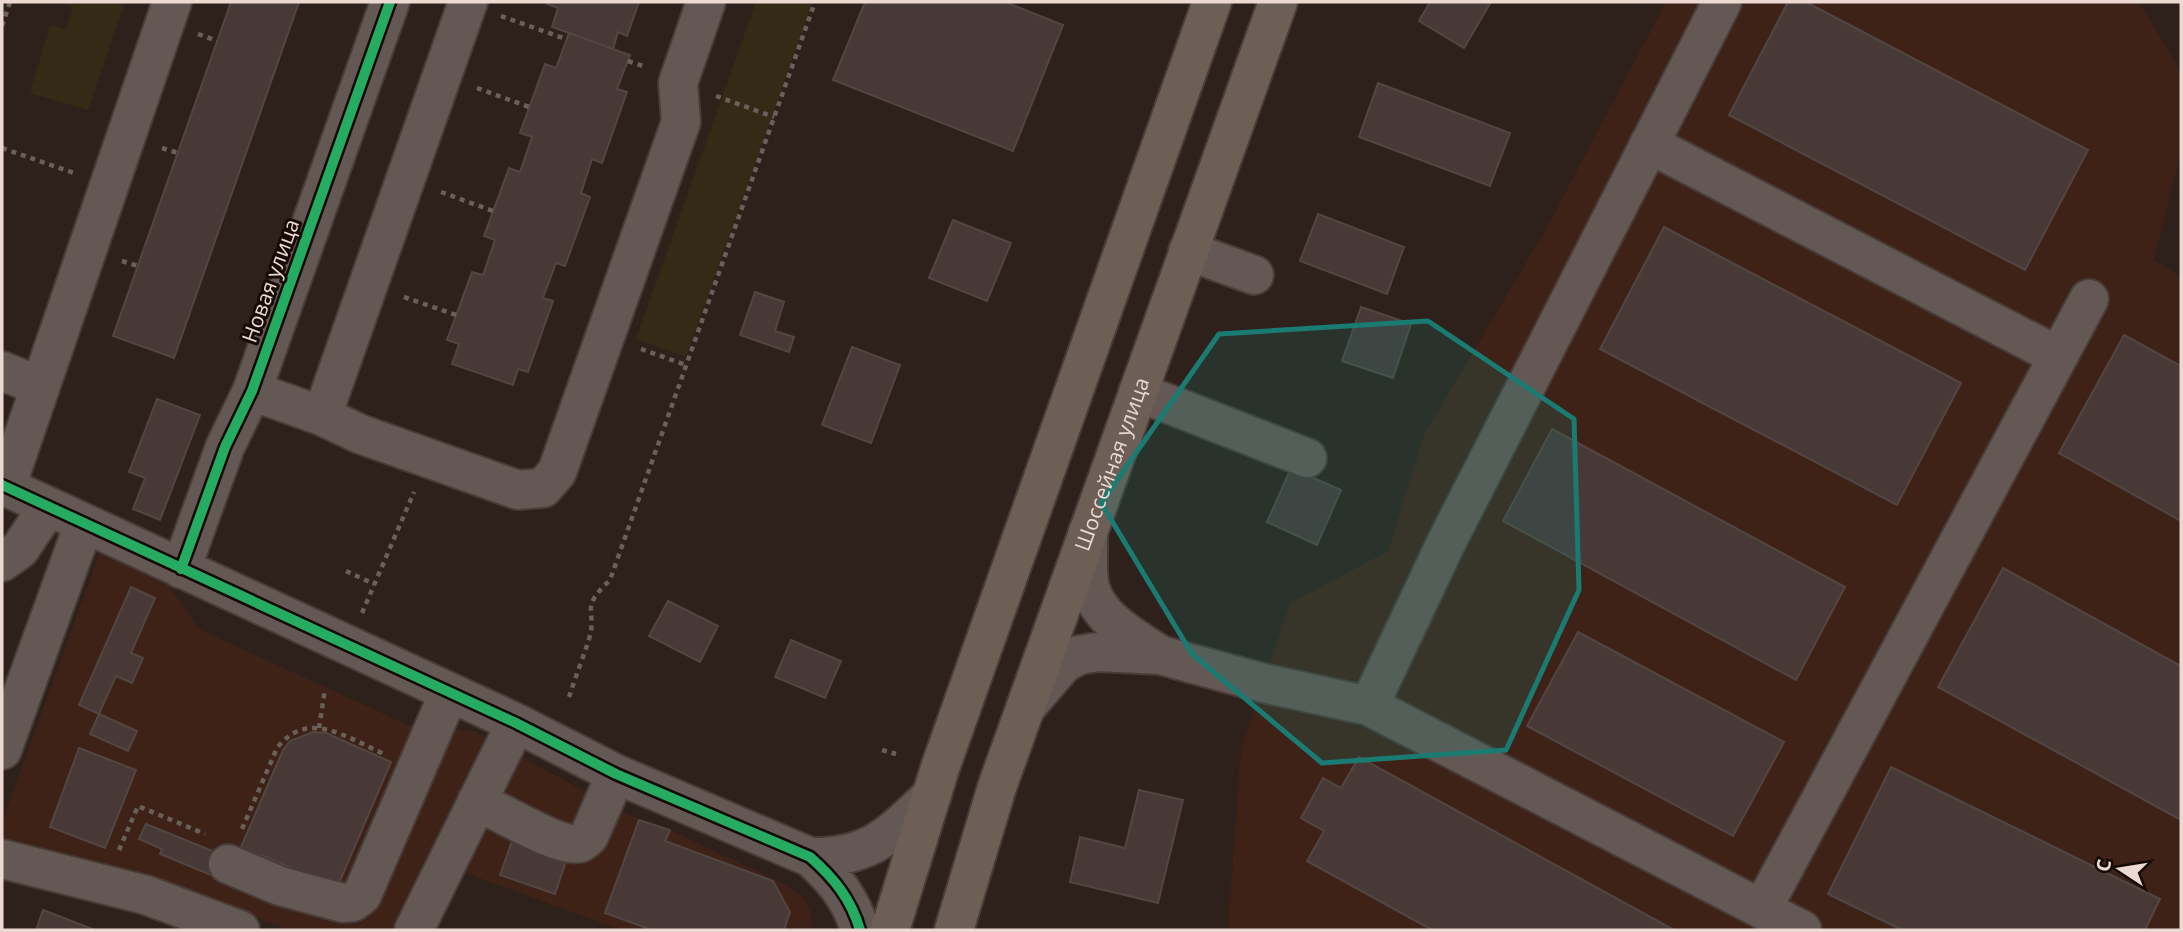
<svg xmlns="http://www.w3.org/2000/svg" width="2183" height="932" viewBox="0 0 2183 932" font-family="'Open Sans',sans-serif">
	<rect width="100%" height="100%" fill="#2e201a"/>
	<path fill="#3f2217" d="M1666 2H2139L2181 72V151L2154 260 2181 277V930H1228L1241 749 1290 603 1388 551 1424 435 1546 229Z
		M100 552 166 582 199 629 408 725 474 731 624 813 670 830 786 885 802 896 811 913 813 930H621L458 870 428 930H290L151 878 2 841V822Z"/>
	<path fill="#342b16" d="M58 2H125L88 110 30 93 50 25 66 29 73 7Z
		M756 2H813L686 357 636 339Z"/>
	<path fill="#483937" stroke="#524643" stroke-width="2" d="M231 2H299L174 358 113 336Z
		M548 2H639L627 36 618 32 613 49 552 27 558 8 547 4Z
		M865 2H1005L1063 25 1013 151 833 80Z
		M1430 2H1491L1464 48 1419 21Z
		M1788 2H1806L2088 150 2025 270 1729 115Z
		M569 33 630 55 617 89 627 92 602 163 592 159 581 193 590 197 565 266 556 263 543 298 553 301 528 372 518 369 513 385 452 364 459 344 447 340 472 272 483 275 495 240 484 236 509 168 520 172 532 137 520 133 545 64 556 68Z
		M1378 83 1510 133 1490 186 1359 137Z
		M1318 214 1404 247 1387 294 1300 261Z
		M953 220 1011 243 987 301 929 278Z
		M1664 227 1961 383 1897 505 1600 349Z
		M755 292 784 302 775 331 794 337 789 352 740 335Z
		M1361 307 1411 324 1393 378 1342 361Z
		M2124 335 2181 366V521L2059 453Z
		M852 347 900 365 871 443 822 425Z
		M157 399 200 415 160 520 133 509 145 478 129 472Z
		M1552 429 1845 587 1796 680 1503 521Z
		M1291 468 1341 490 1317 545 1267 522Z
		M2003 568 2181 666V820L1938 687Z
		M131 587 155 598 131 653 143 658 132 683 116 676 99 714 79 705Z
		M668 601 718 626 700 662 649 636Z
		M1578 632 1784 742 1733 836 1527 726Z
		M791 640 841 661 825 698 775 677Z
		M99 714 137 731 128 751 90 734Z
		M313 732 326 733 391 762 337 888 261 855 258 863 238 854 283 750 290 741Z
		M79 748 136 770 105 848 50 827Z
		M1359 757 1674 930H1432L1307 861 1324 831 1301 818 1323 778 1341 788Z
		M1891 767 2160 899 2145 930H1902L1828 894Z
		M1139 790 1183 800 1158 903 1070 882 1080 837 1125 848Z
		M639 820 670 830 665 841 773 881 790 912 784 930H652L605 913Z
		M146 824 220 854 211 875 160 854 162 849 139 839Z
		M512 841 566 861 555 894 500 875Z
		M43 910 95 930H36Z"/>
	<g fill="none" stroke-linecap="round" stroke-linejoin="round">
		<defs>
			<path id="minor" d="M1649 144 2058 356
				M1188 251 1254 275
				M2 371 40 386
				M252 391 322 416 360 434 518 490 543 488 557 472 681 122 678 83 706 2
				M1138 392 1307 458
				M322 416 468 2
				M2 485 516 723 616 774 810 857C834 878 851 899 860 930
				M6 487 172 2
				M1088 532C1089 549 1086 571 1090 587 1099 620 1134 637 1160 655
				M2 562 20 549 48 507
				M181 569 225 447 252 391 390 2
				M1369 706 1446 543 1722 2
				M1026 707 1063 664 1079 655 1098 652 1160 655 1263 683 1369 706 1802 930
				M2 750 84 524
				M477 801C497 810 560 849 580 843 582 842 587 838 589 836L616 774
				M810 857C870 858 890 835 932 795
				M2 859 146 895 240 930
				M228 864 280 886 343 903 353 902 362 895 449 693
				M1762 909 2089 299
				M414 930 516 723"/>
			<g id="major">
				<path d="M890 930 940 768 1212 2"/>
				<path id="s1" d="M954 930 997 787 1278 2"/>
			</g>
		</defs>
		<use href="#minor" stroke="#483c38" stroke-width="42"/>
		<use href="#major" stroke="#483c38" stroke-width="42"/>
		<path stroke="#6a605b" stroke-width="4.5" stroke-dasharray="5 5" stroke-linecap="butt" d="M501 16 566 39
			M2 26 10 2
			M198 34 217 41
			M628 61 643 66
			M477 88 529 107
			M716 96 774 117
			M2 148 74 173
			M162 148 178 153
			M441 192 493 211
			M122 261 138 266
			M404 297 456 315
			M641 349 686 365
			M346 571 374 584
			M362 613 414 492
			M569 697C575 678 583 658 589 639 598 609 578 610 610 580L815 2
			M319 728 325 689
			M882 750 896 754
			M242 829 277 748C308 708 347 738 384 754
			M119 850 138 806 205 834"/>
		<use href="#minor" stroke="#645854" stroke-width="38"/>
		<use href="#major" stroke="#6d5f56" stroke-width="38"/>
		<defs>
			<path id="cycleway" d="M2 485 516 723 616 774 810 857C834 878 851 899 860 930
				M181 569 225 447 252 391 390 2"/>
		</defs>
		<use href="#cycleway" stroke="#150a06" stroke-width="15"/>
		<use href="#cycleway" stroke="#26ab63" stroke-width="10"/>
	</g>
	<path fill="#1a7b73" fill-opacity="0.2" stroke="#1a7b73" stroke-width="5" stroke-linejoin="round" d="M1428 321 1574 419 1579 590 1506 750 1322 763 1192 654 1101 503 1219 334Z"/>
	<g text-anchor="middle" stroke-width="6" stroke-linejoin="round" paint-order="stroke">
		<g font-size="21" fill="#ebd9d2" stroke="#150a06">
			<text transform="translate(271 281) rotate(-70)" y="7">Новая улица</text>
			<text dy="7" stroke="none"><textPath href="#s1" startOffset="492">Шоссейная улица</textPath></text>
		</g>
	</g>
	<rect width="2183" height="932" fill="none" stroke="#ebd9d2" stroke-width="7"/>
	<g transform="translate(2120 869) rotate(282)" stroke="#150a06" stroke-width="5" paint-order="stroke">
	<path d="M0-5L12 26L0 18L-12 26Z" fill="#ebd9d2"/>
	<text y="-10" font-size="19" font-weight="bold" text-anchor="middle" fill="#ebd9d2">С</text>
	</g>
</svg>
